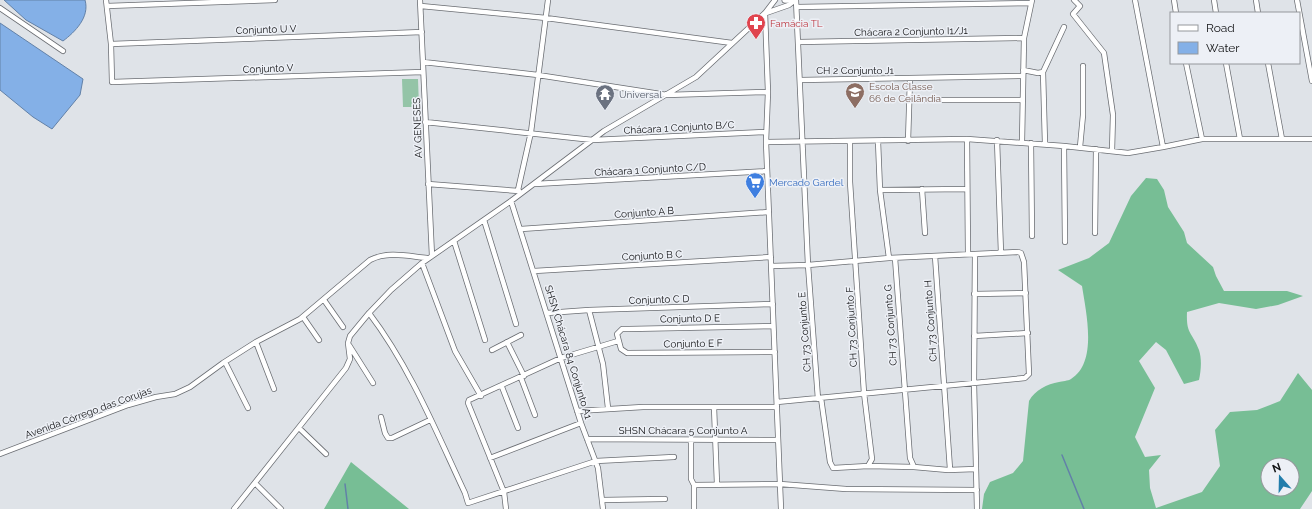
<svg xmlns="http://www.w3.org/2000/svg" width="1312" height="509" viewBox="0 0 1312 509" font-family="Raleway,sans-serif">
	<rect width="100%" height="100%" fill="#dfe3e8"/>
	<path fill="#94c4a7" d="M402 79H418L419 107H403Z"/>
	<path fill="#77be95" fill-rule="evenodd" d="M1146 178 1157 179 1164 190 1168 207 1184 232 1187 243 1213 267 1216 276 1224 291H1287L1303 296 1278 305 1256 309 1219 303 1187 312C1186 335 1192 331 1199 350 1202 359 1201 371 1199 380L1184 384 1166 350 1156 342 1139 361 1155 388 1135 437 1145 457 1161 455 1149 470 1150 488 1156 508 1202 492 1220 466 1215 430 1230 412 1257 410 1280 401 1298 373 1312 390V491L1300 509H982L984 494 990 482 1013 473 1023 461 1029 401C1035 390 1047 384 1059 382 1062 381 1068 381 1071 379 1098 363 1086 312 1082 286L1058 270 1089 258 1109 243 1131 196ZM1268 465H1292V489H1268Z
		M351 462 409 509H324Z"/>
	<path fill="#84b0e7" stroke="#6281a8" d="M4 0H85C90 17 75 32 63 41L26 20Z
		M0 23 83 79 80 95 52 129 33 117 0 90Z"/>
	<g fill="none" stroke-linecap="round" stroke-linejoin="round">
		<path stroke="#6281a8" stroke-width="1.5" d="M1062 455 1084 509
			M345 484 348 509"/>
		<defs>
			<path id="minor" d="M106 0 111 44 112 82 423 72
				M420 0 432 256
				M796 0 808 265 818 399
				M1074 0 1080 6 1073 14 1104 53 1113 115 1112 151
				M1174 0 1176 13
				M1214 0 1216 13
				M1256 0 1258 13
				M1297 0 1312 81
				M107 6 275 0
				M421 6 546 18 732 43
				M797 7 1030 3
				M0 8 63 51
				M765 13 768 92 766 142 781 509
				M766 13 789 5 794 1
				M799 42 1024 38
				M111 44 422 32
				M423 62 538 75 667 95 768 92
				M1186 63 1202 139
				M1226 63 1240 139
				M1268 63 1282 139
				M1023 70 1038 73 1043 72 1064 27
				M1043 72 1045 144
				M801 80 1022 76
				M909 100H1022
				M425 122 593 140 766 132
				M967 139 968 254
				M997 140 1001 253
				M850 141V182L864 393 872 459 868 466
				M878 141 880 190 889 258
				M908 141 910 79
				M766 142 967 139 1064 146 1128 153 1163 147 1135 0
				M1022 142 1024 38 1032 0
				M1031 143 1032 236
				M1064 146 1065 242
				M1080 147 1083 115V66
				M1163 147 1202 139H1312
				M428 184 519 191
				M535 184 767 171
				M922 189 925 233
				M518 190 531 132 548 0
				M880 190 966 189
				M511 201 581 423 598 468 603 509
				M484 220 516 324
				M521 229 769 212
				M1095 233 1096 149
				M454 241 485 340
				M975 254 974 383 977 509
				M935 256 950 469
				M895 258 910 458 914 467
				M422 263 455 351 481 396
				M771 266 808 265 889 258 1018 252 1021 253 1024 262 1029 374 1025 378 777 402
				M534 271 771 257
				M974 294 1026 293
				M324 300 343 327
				M589 310 603 364 608 408
				M369 313C410 367 436 431 465 493L468 503 596 461 674 457
				M547 313 589 310 773 304
				M303 317 319 340
				M773 326 629 329H622L617 334 621 349 627 353 775 352
				M974 336 1028 333
				M256 342 274 389
				M507 342 524 376
				M349 345 373 383
				M492 350 521 335
				M225 362 248 408
				M521 378 535 415
				M502 387 518 428
				M821 398 830 462 833 468 868 466 914 467 948 470 976 469
				M714 407 717 484
				M577 411 643 407H777
				M381 417 385 433 388 438H392L430 420
				M299 428 326 454
				M587 439 778 440
				M691 439V479L694 485 780 484 846 489 977 490
				M0 454 128 405 156 397 175 394 190 387 223 363 256 342 300 319 370 260C388 251 407 256 427 258
				M490 458 581 423
				M255 483 281 509
				M694 485V509
				M602 500 665 499
				M234 509 346 368 350 359 348 343 350 336 369 313 391 290 422 263 511 201 604 131 696 77 765 13 775 0
				M506 509 504 492 468 403 469 400 561 358 618 341"/>
			<path id="tertiary" d="M785 0H794"/>
		</defs>
		<use href="#minor" stroke="#6a6d72" stroke-width="6"/>
		<use href="#tertiary" stroke="#6a6d72" stroke-width="7"/>
		<use href="#minor" stroke="#fff" stroke-width="4.5"/>
		<use href="#tertiary" stroke="#fff" stroke-width="5.5"/>
	</g>
	<defs>
		<symbol id="pharmacy-pin" viewBox="-11 -11 22 30"><path d="M0 17L-7.5 6A9.5 9.5 0 1 1 7.5 6Z" fill="#e0444e" stroke="#edf0f6"/><path d="M-2-6h4v4h4v4h-4v4h-4v-4h-4v-4h4Z" fill="#fff"/></symbol>
		<symbol id="school-pin" viewBox="-11 -11 22 30"><path d="M0 17L-7.5 6A9.5 9.5 0 1 1 7.5 6Z" fill="#8d6e63" stroke="#edf0f6"/><path d="M0-5L7-2L0 1L-7-2ZM-4 1L0 2.5L4 1V4Q0 6-4 4Z" fill="#fff"/></symbol>
		<symbol id="temple-pin" viewBox="-11 -11 22 30"><path d="M0 17L-7.5 6A9.5 9.5 0 1 1 7.5 6Z" fill="#6b7280" stroke="#edf0f6"/><path d="M0-6L5-2H3V0L6.5 2.5H4V6H1.5V3h-3V6H-4V2.5H-6.5L-3 0V-2H-5Z" fill="#fff"/></symbol>
		<symbol id="supermarket-pin" viewBox="-11 -11 22 30"><path d="M0 17L-7.5 6A9.5 9.5 0 1 1 7.5 6Z" fill="#3f7fe0" stroke="#edf0f6"/><path d="M-6-5.5h2.5l.6 2H6L4.5 2H-2.5L-4.4-4H-6ZM-1.5 3.2a1.3 1.3 0 1 0 .1 0ZM3 3.2a1.3 1.3 0 1 0 .1 0Z" fill="#fff"/></symbol>
	</defs>
	<g fill-rule="evenodd">
		<use href="#pharmacy-pin" x="745" y="12" width="22" height="30"/>
		<use href="#school-pin" x="844" y="81" width="22" height="30"/>
		<use href="#temple-pin" x="594" y="83" width="22" height="30"/>
		<use href="#supermarket-pin" x="744" y="171" width="22" height="30"/>
	</g>
	<g text-anchor="middle" stroke-width="3" stroke-linejoin="round" paint-order="stroke">
		<g font-size="10" fill="#be3a42" stroke="#edf0f6" text-anchor="start">
			<text x="770" y="27">Famácia TL</text>
		</g>
		<g font-size="10" fill="#121315" stroke="#edf0f6">
			<text transform="translate(266 29) rotate(-2)" y="4">Conjunto U V</text>
			<text transform="translate(911 31) rotate(-1)" y="4">Chácara 2 Conjunto I1/J1</text>
			<text transform="translate(268 68) rotate(-2)" y="4">Conjunto V</text>
			<text x="855" y="74">CH 2 Conjunto J1</text>
			<text transform="translate(679 127) rotate(-3)" y="4">Chácara 1 Conjunto B/C</text>
			<text transform="translate(417 128) rotate(-92)" y="4">AV GENESES</text>
			<text transform="translate(650 169) rotate(-3)" y="4">Chácara 1 Conjunto C/D</text>
			<text transform="translate(644 212) rotate(-4)" y="4">Conjunto A B</text>
			<text transform="translate(652 255) rotate(-3)" y="4">Conjunto B C</text>
			<text transform="translate(659 299) rotate(-2)" y="4">Conjunto C D</text>
			<text transform="translate(690 318) rotate(-1)" y="4">Conjunto D E</text>
			<text transform="translate(930 321) rotate(-94)" y="4">CH 73 Conjunto H</text>
			<text transform="translate(890 325) rotate(-94)" y="4">CH 73 Conjunto G</text>
			<text transform="translate(851 327) rotate(-93)" y="4">CH 73 Conjunto F</text>
			<text transform="translate(804 332) rotate(-94)" y="4">CH 73 Conjunto E</text>
			<text transform="translate(693 343) rotate(-1)" y="4">Conjunto E F</text>
			<text transform="translate(569 352) rotate(73)" y="4">SHSN Chácara 84 Conjunto A1</text>
			<text transform="translate(88 412) rotate(-20)" y="4">Avenida Córrego das Corujas</text>
			<text x="683" y="434">SHSN Chácara 5 Conjunto A</text>
		</g>
		<g font-size="10" fill="#785e54" stroke="#edf0f6" text-anchor="start">
			<text x="869" y="90">Escola Classe<tspan x="869" dy="12">66 de Ceilândia</tspan></text>
		</g>
		<g font-size="10" fill="#5b616d" stroke="#edf0f6" text-anchor="start">
			<text x="619" y="98">Universal</text>
		</g>
		<g font-size="10" fill="#366cbe" stroke="#edf0f6" text-anchor="start">
			<text x="769" y="186">Mercado Gardel</text>
		</g>
	</g>
	<rect x="1170" y="12" width="130" height="52" fill="#edf0f6" stroke="#95989c"/>
	<rect x="1178" y="25" width="20" height="6" fill="#ffffff" stroke="#95989c"/>
	<text x="1206" y="32" font-size="12" fill="#121315">Road</text>
	<rect x="1178" y="42" width="20" height="12" fill="#84b0e7" stroke="#95989c"/>
	<text x="1206" y="52" font-size="12" fill="#121315">Water</text>
	<g transform="translate(1280 477) rotate(340)"><circle r="19" fill="#edf0f6" stroke="#95989c"/>
	<path d="M0-3L7 15L0 10L-7 15Z" fill="#227dab"/>
	<text y="-6" font-size="11" font-weight="bold" text-anchor="middle" fill="#121315">N</text>
	</g>
</svg>
